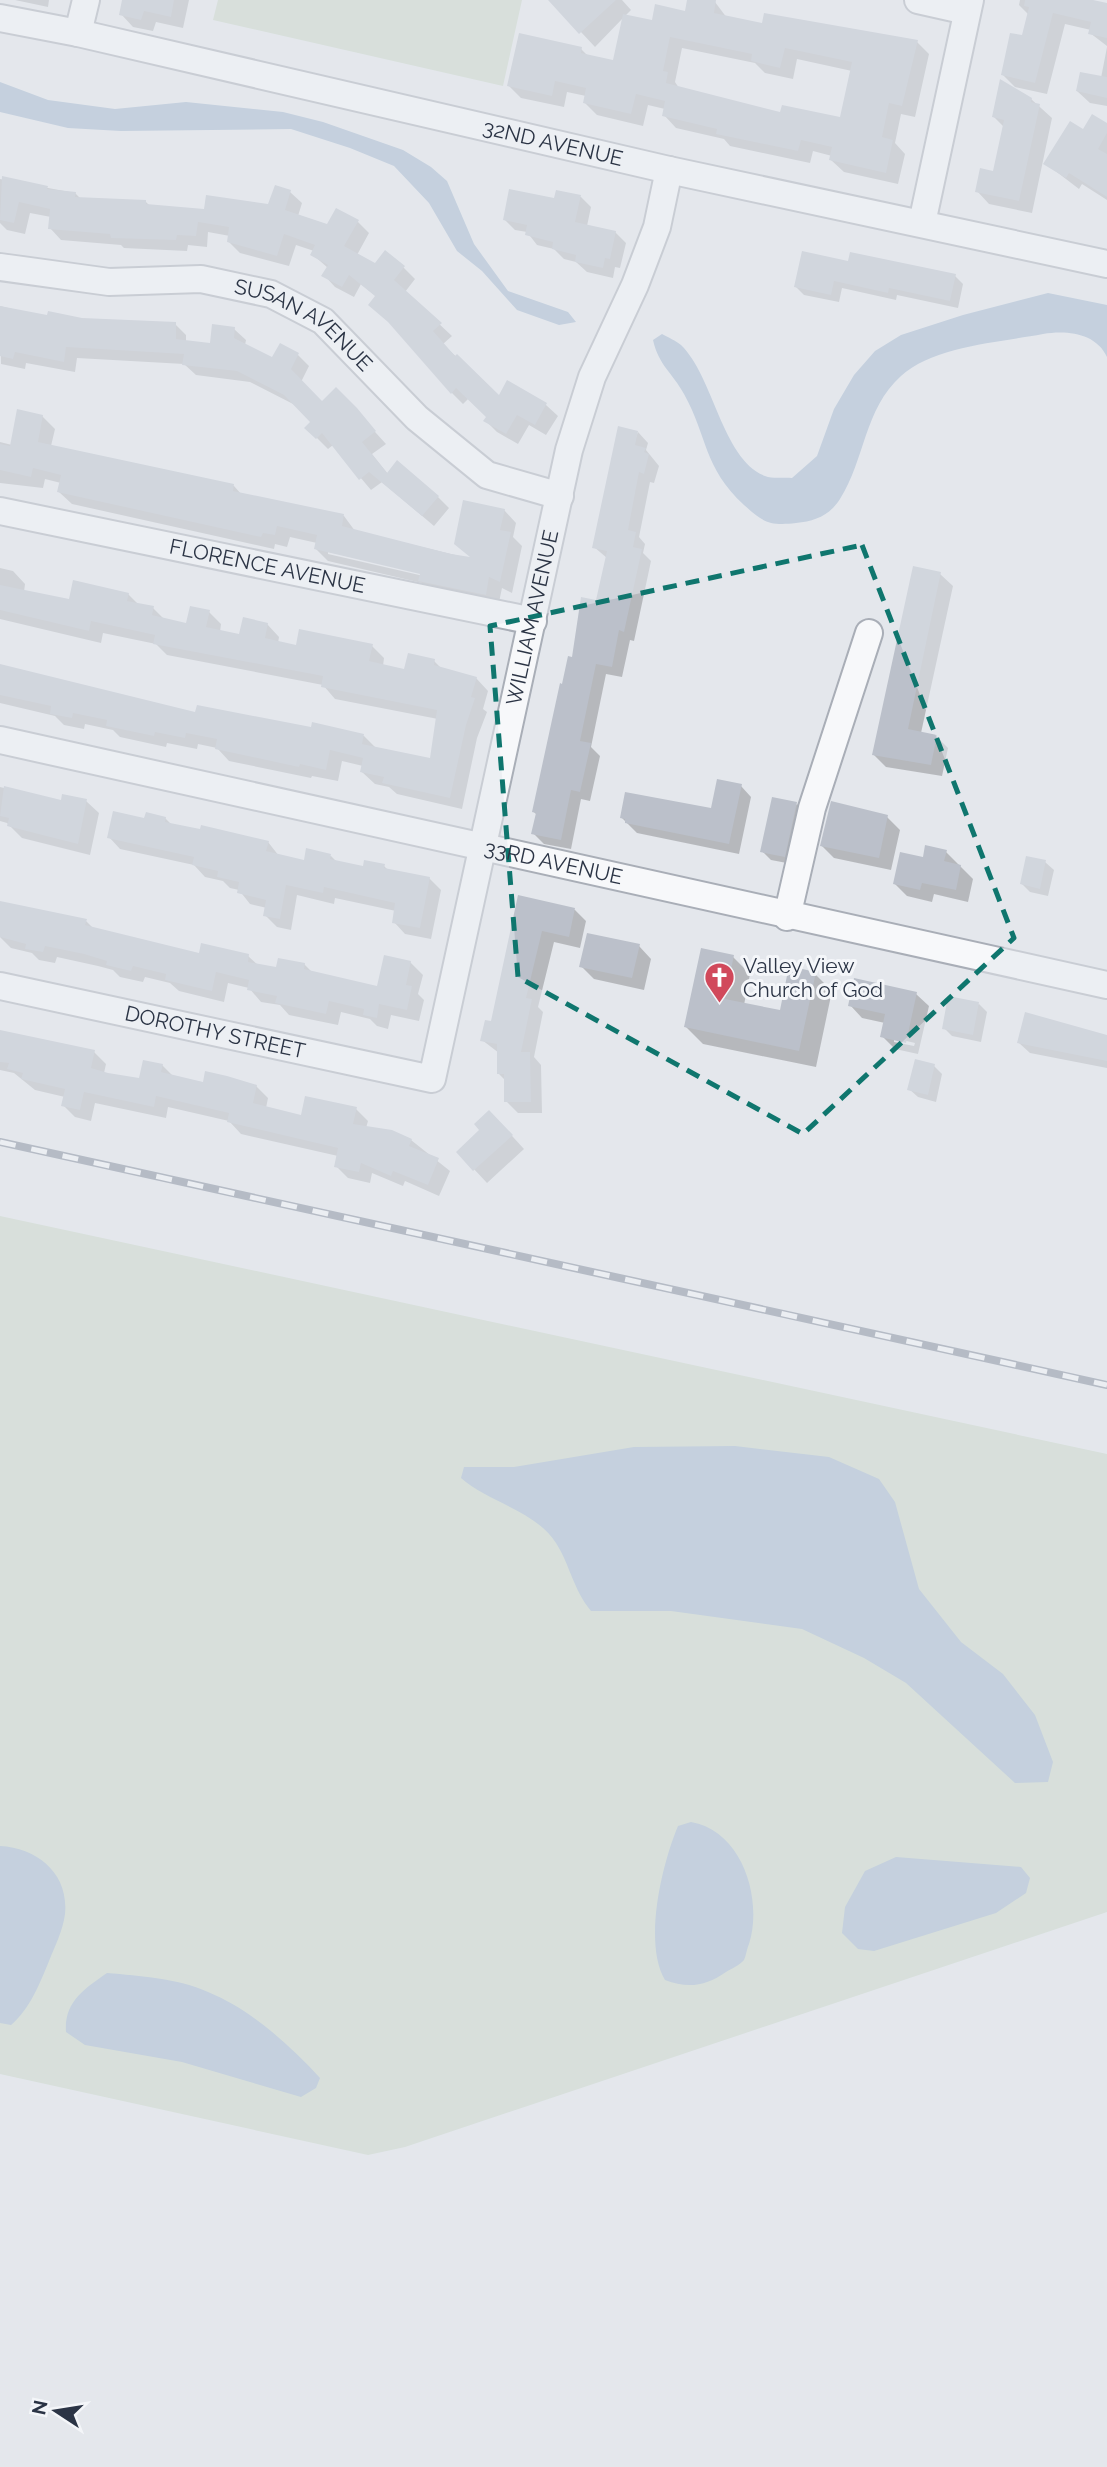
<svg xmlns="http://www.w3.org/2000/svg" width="1107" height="2467" viewBox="0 0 1107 2467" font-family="Raleway,sans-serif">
	<rect width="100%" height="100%" fill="#e4e7ec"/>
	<path fill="#c9d6c5" d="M218 0H522L503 86 213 20Z
		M0 1216 1107 1454V1912L405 2147 368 2155 0 2074Z"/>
	<path fill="#9fb4cc" d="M0 82 48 100 115 109 186 102 283 112 323 122 403 150 431 167 447 181 474 244 508 291 568 312 576 322 559 325 517 310 482 271 457 251 429 203 394 166 350 148 291 129 121 131 68 128 0 112Z
		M1048 293 1107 305V357C1096 333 1067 330 1043 334 1001 342 933 346 901 376 864 409 865 460 840 499 829 516 815 521 796 523 769 526 763 522 744 505 703 467 708 437 684 394 672 372 659 366 653 340L662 334C668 337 676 341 681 345 714 377 722 459 765 476 772 479 784 477 792 478L817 456 834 409 854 375 875 351 901 335 963 315Z
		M735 1446 829 1457 879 1479 895 1502 919 1589 961 1642 1003 1674 1035 1715 1053 1762 1048 1782 1015 1783 906 1683 864 1658 802 1629 671 1611H591C573 1589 570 1565 556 1543 536 1511 488 1502 461 1478L464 1467H514L634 1447Z
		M691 1822C743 1831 763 1900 749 1944 747 1948 746 1956 744 1960 740 1965 731 1969 726 1972 706 1986 688 1989 665 1980 643 1943 662 1864 678 1826Z
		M0 1846C38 1848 69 1874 65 1914 63 1930 55 1946 49 1961 40 1983 30 2009 11 2025L0 2023Z
		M896 1857 1021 1867 1030 1878 1026 1893 996 1913 874 1951 858 1949 842 1933 845 1907 865 1871Z
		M107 1973C140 1976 177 1978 208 1992 250 2009 290 2045 320 2078L316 2088 301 2097 182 2062 85 2045 66 2032C64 2002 84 1989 107 1973Z"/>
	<path fill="#0003" fill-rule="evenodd" d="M15 0H49L48 7Z
		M124 0H189L183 28 156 22 153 31 133 27 121 14Z
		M555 0H622L631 10 625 16 653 22 686 13 689 0H703L715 2 727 18 763 25 917 42 929 54 915 117 901 114 895 143 905 154 898 184 844 172 831 160 832 156 813 151 810 163 730 146 724 139 676 128 664 115 665 109 648 105 643 126 597 115 585 103 586 96 567 92 564 107 521 98 509 86 581 49 589 57 614 63 624 17 595 47 553 2ZM682 48 755 63 765 73 793 79 797 59 852 71 841 119 782 114 679 88 675 82Z
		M1020 0H1085L1107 5V46L1090 33 1091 30 1065 24 1047 94 1015 87 1003 75 1023 37 1029 15 1019 5Z
		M1107 47V106L1090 103 1077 91 1101 78Z
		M1031 99 1052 118 1032 213 989 204 977 191 994 173 1004 127 994 117Z
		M1107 126V200L1082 184 1079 189 1045 163 1083 132Z
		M0 179 75 193 81 199 145 201 150 206 206 211 269 206 290 192 302 203 298 216 328 226 358 222 369 233 357 255 376 265 386 253 404 268 415 279 405 292 452 336 443 344 499 398 508 382 546 405 558 416 546 435 529 425 518 444 497 432 486 421 488 417 469 398 463 404 452 393 377 297 361 284 354 297 335 287 324 275 328 268 312 254 314 251 296 245 289 266 240 253 229 242 230 236 208 232 207 247 188 245 187 251 124 248 121 245 61 240 50 228 51 217 30 213 25 234 7 230 0 223Z
		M557 192 581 197 591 207 587 226 615 232 626 243 620 268 615 267 613 278 587 272 576 262 564 259 554 249 537 245 527 232 515 230 505 220 555 200Z
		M849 263 955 276 963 284 958 308 897 295 896 300 842 288 839 302 804 295 796 287Z
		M0 306 48 318 175 324 186 335V342L211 345 234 329 246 340 245 345 273 360 298 355 309 366 301 382 323 403 336 389 386 444 372 454 388 474 438 497 449 508 434 526 382 482 371 490 333 445 328 449 307 428 313 422 297 406 250 382 196 375 184 364 77 358 75 372 26 363 25 369 1 364Z
		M42 416 55 429 51 446 234 486 242 495 344 516 355 531 472 559 504 510 516 523 513 537 522 546 512 593 502 588 498 607 432 593 422 583 328 561 316 549 317 543 290 537 287 547 275 544 274 549 72 504 59 492 61 483 45 479 43 488 0 483V442L12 445ZM328 551 429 574 428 577 328 554Z
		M638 432 648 443 646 450 659 466 654 483 650 482 639 537 645 544 643 553 651 561 634 641 630 640 622 677 606 674 591 747 600 756 590 801 581 799 571 849 544 844 533 833 537 815 534 812 564 686 598 602 607 558 594 547Z
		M0 568 13 571 25 584 24 592 70 601 128 594 139 605 153 608 165 620 188 625 209 612 221 624 220 632 241 636 267 624 279 637 278 643 297 647 372 646 384 658 383 666 406 671 434 661 442 669 476 678 488 691 483 709 487 712 477 738 462 809 397 794 389 787 375 784 362 772 363 766 342 761 338 781 312 776 311 778 229 761 217 748 198 744 197 749 167 743 166 747 120 737 113 730 85 724 84 729 64 725 55 716 0 703V666L197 714 364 736 376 748 432 760 438 719 335 699 323 685 167 655 156 644 103 633 101 643 0 619Z
		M940 574 953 586 921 733 936 736 948 748 942 776 886 767 874 755Z
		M741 786 751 797 739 854 637 833 622 818 713 810Z
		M0 787 62 802 86 801 99 813 90 855 22 838 7 823 0 821Z
		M797 804 805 812 792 864 771 860 762 851Z
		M887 817 900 830 891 870 834 858 821 845Z
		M165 818 172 825 268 842 279 856 305 862 331 856 338 863 364 868 384 866 389 871 429 878 441 890 431 939 405 934 394 922 396 911 335 898 334 904 297 895 291 930 277 927 265 915 267 908 250 904 239 890 230 888 223 881 205 877 194 865 120 849 109 837 145 820Z
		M946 852 973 879 968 902 934 894 932 902 907 896 895 884 924 859Z
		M1045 862 1054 870 1048 896 1030 892 1022 884Z
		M519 897 575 910 586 921 580 948 554 942 538 1007 543 1012 534 1057 541 1065 542 1113H518L506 1101V1081L499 1074V1053L482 1040 492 1023Z
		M0 902 86 921 94 929 200 955 248 956 258 965 278 969 304 964 313 973 378 989 410 962 423 975 418 994 424 1000 419 1021 391 1015 388 1029 377 1026 370 1019 341 1012 338 1025 289 1015 280 1005 261 1002 249 988 228 983 224 1002 179 991 170 983 145 977 143 982 120 977 113 970 98 966 57 957 55 963 39 960 32 953 11 948 0 937Z
		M639 946 651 959 644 990 594 979 581 966Z
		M733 957 750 974 744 1005 781 1012 815 974 832 991 816 1067 703 1044 686 1027Z
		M916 994 929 1006 918 1054 895 1049 882 1036 885 1023 862 1018 850 1005ZM894 1038 915 1043 914 1046 894 1042Z
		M979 1004 987 1012 981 1042 952 1036 944 1028Z
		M0 1031 94 1052 106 1064 104 1073 141 1081 162 1065 173 1076 204 1084 256 1086 268 1098 266 1108 302 1117 356 1109 368 1121 366 1128 411 1140 450 1171 439 1196 405 1181 403 1186 372 1173 370 1183 348 1178 336 1166 338 1156 241 1134 229 1121 168 1107 166 1118 95 1103 91 1121 75 1117 63 1105 65 1097 35 1090 14 1073 0 1070Z
		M1107 1038V1068L1030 1053 1019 1043Z
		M934 1066 942 1074 936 1102 918 1097 909 1089Z
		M502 1125 524 1149 487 1183 458 1152 482 1131Z"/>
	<path fill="#bbc0ca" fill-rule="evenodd" d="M122 0H174L171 17 144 11 141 20 119 15Z
		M548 0H616L579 34Z
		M687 0H716L714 13 762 23 764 13 918 40 902 106 889 103 882 137 893 140 886 173 829 160 832 147 801 140 798 151 716 134 717 129 662 116 665 101 636 94 631 114 583 103 586 88 555 81 552 96 507 86 519 33 582 47 581 53 613 60 623 14 652 20 655 4 685 11ZM670 37 752 54 751 61 780 68 785 48 852 62 840 117 782 105 780 112 666 83 668 72 663 71Z
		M1025 0H1093L1107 3V38L1088 34 1091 22 1053 13 1035 83 1001 75 1010 33 1022 35 1029 7 1024 6Z
		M1080 72 1107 77V98L1076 91Z
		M1000 79 1032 98 1031 102 1040 104 1019 201 975 192 980 168 993 171 1004 120 992 117Z
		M1092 114 1107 123V133L1098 149 1107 154V197L1069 173 1066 178 1043 164 1070 121 1083 129Z
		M2 176 48 186 47 189 76 192 75 197 146 200V204L204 209 206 195 268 204 275 185 291 190 285 210 327 224 336 208 359 220 344 246 375 263 385 250 405 266 394 280 442 323 433 331 455 356 457 354 499 395 507 380 547 403 535 425 517 415 506 434 483 421 486 417 456 388 451 394 388 322 368 305 375 296 349 275 342 287 321 276 328 265 310 255 315 245 284 234 277 256 227 242 229 227 198 222 196 236 177 235 176 240 111 238 110 234 48 229 50 209 19 202 14 223 0 220Z
		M509 189 554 198 556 190 581 195 575 222 616 231 610 259 605 258 603 268 575 262 576 255 552 249 553 242 525 235 527 225 503 220Z
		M802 251 848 261 850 252 956 274 950 301 889 288 888 293 834 281 831 295 794 287Z
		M0 306 47 315 48 311 82 318 176 322V339L210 343 212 324 235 327 234 338 272 357 280 343 299 353 291 369 322 401 336 387 357 408 376 431 362 442 387 473 397 460 439 496 422 516 369 472 359 480 322 433 316 439 304 428 310 422 284 395 237 371 182 365 184 354 66 347 64 362 15 352 13 359 0 356Z
		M17 409 43 415 38 442 234 484 233 491 344 514 342 526 451 554 470 557 454 544 463 500 505 509 500 530 511 532 500 582 489 577 486 595 418 581 420 574 314 549 317 535 277 526 275 535 263 533 261 537 57 492 61 475 33 468 31 477 0 470V444L10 446Z
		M618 426 638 431 635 445 646 448 644 452 649 454 644 474 639 472 628 530 636 532 633 547 642 549 624 632 619 630 612 667 596 664 580 741 591 743 580 792 571 790 561 840 531 834 536 813 532 812 560 683 562 684 568 656 572 657 581 597 596 600 607 551 592 548Z
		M913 566 941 572 908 729 937 735 931 765 872 755Z
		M73 580 129 593 127 601 154 606 152 615 186 623 190 606 210 610 206 627 239 634 243 617 268 623 265 638 296 645 299 629 373 644 369 661 404 669 408 653 435 659 434 665 477 677 471 697 475 698 466 725 450 798 382 783 384 777 360 772 363 758 359 757 330 750 326 770 300 764 299 767 215 749 217 739 186 733 185 738 155 732 154 736 106 726 107 720 73 713 72 718 50 714 51 706 0 695V664L195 712 197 705 311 727 312 722 364 734 362 744 430 758 437 710 321 687 323 676 153 644 155 635 91 621 89 631 0 610V585L69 599Z
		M717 779 742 784 729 844 625 823V819L620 818 625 792 711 808Z
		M4 786 61 800 62 794 87 799 78 844 7 826 9 818 0 816Z
		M772 797 797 802 785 857 760 852Z
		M831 801 888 815 879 858 820 846Z
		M113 811 144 818 146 812 166 817 165 822 200 829 201 825 269 841 266 851 304 860 306 848 331 854 330 859 363 866 364 860 385 864 384 868 430 877 420 928 392 923 395 903 324 887 323 893 286 885 280 919 263 916 266 900 237 893 239 882 217 877 218 871 192 865 194 857 107 838Z
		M925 845 947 850 944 861 961 865 956 890 922 883 920 890 893 884 900 852 923 857Z
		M1026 856 1046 860 1040 889 1020 884Z
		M518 895 575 908 569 937 542 931 526 998 532 999 521 1052H530L531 1102H504V1074H497V1044L480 1041 485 1020 491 1021Z
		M0 901 87 919 85 925 199 953 201 943 249 954 248 962 276 967 278 958 305 963 304 969 377 986 384 955 411 961 406 985 412 986 407 1010 379 1004 377 1018 363 1015 364 1009 329 1001 326 1014 275 1003 277 996 247 990 249 980 216 972 212 991 165 980 166 974 133 966 131 971 106 965 107 961 84 954 45 946 43 952 25 949 26 944 0 937Z
		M587 933 640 944 632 978 579 967Z
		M701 948 734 955 725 999 780 1010 789 966 816 972 799 1051 684 1027Z
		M854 978 917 992 906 1043 880 1037 885 1014 848 1006Z
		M948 996 979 1002 973 1035 942 1029Z
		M1025 1012 1107 1035V1061L1017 1043Z
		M0 1030 95 1050 91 1068 108 1073 139 1078 143 1060 163 1064 161 1072 203 1082 205 1071 227 1076 257 1085 253 1103 301 1115 305 1096 357 1107 353 1124 392 1130 412 1139 409 1146 439 1158 428 1185 393 1171 391 1176 361 1163 359 1172 334 1167 338 1148 227 1122 229 1113 156 1096 154 1107 84 1092 80 1110 61 1106 65 1089 21 1079 23 1073 7 1069 9 1063 0 1062Z
		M915 1059 935 1064 928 1095 907 1090Z
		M489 1110 513 1135 473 1171 456 1152 479 1130 474 1124Z"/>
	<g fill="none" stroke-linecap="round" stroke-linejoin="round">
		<defs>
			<g id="minor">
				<path d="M918 0 967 11"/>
				<path id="s1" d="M0 18 78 33 669 170 1107 264"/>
				<path d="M78 33 86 0"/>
				<path d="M922 223 970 0"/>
				<path id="s2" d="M0 267 109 282 201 279 271 294 323 321 417 418 487 475 560 496"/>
				<path id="s3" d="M0 511 533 621"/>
				<path id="s4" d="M0 740 1107 985"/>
				<path d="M787 917 812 808 869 633"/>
				<path id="s5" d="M0 986 432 1079 569 450 592 377 635 285 657 227 669 170"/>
			</g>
		</defs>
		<use href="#minor" stroke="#a9aeb7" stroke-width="30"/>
		<use href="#minor" stroke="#f7f8fa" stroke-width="26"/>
		<defs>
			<path id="rail" d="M0 1142 1107 1385"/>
		</defs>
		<use href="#rail" stroke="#7d8696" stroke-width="8"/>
		<use href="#rail" stroke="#f4f6f9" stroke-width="5" stroke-dasharray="16" stroke-linecap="butt"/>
	</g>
	<path d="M0 0H1107V2467H0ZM862 545 1014 938 803 1134 518 977 490 626Z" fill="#e4e7ec" fill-opacity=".55" fill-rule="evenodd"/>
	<path fill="none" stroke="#0f766e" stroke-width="5" stroke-dasharray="14 9" stroke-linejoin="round" d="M862 545 1014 938 803 1134 518 977 490 626Z"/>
	<defs>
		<symbol id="church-pin" viewBox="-11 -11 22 30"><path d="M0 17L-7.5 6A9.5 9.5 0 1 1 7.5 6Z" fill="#d1495b" stroke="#f4f6f9"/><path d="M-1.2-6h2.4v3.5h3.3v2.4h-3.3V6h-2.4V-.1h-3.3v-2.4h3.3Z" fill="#fff"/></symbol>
	</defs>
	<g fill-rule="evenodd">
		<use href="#church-pin" x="702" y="960" width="35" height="47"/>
	</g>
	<g text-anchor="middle" stroke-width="6" stroke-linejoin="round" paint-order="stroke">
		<g font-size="21" fill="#2b3445" stroke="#f4f6f9">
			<text dy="7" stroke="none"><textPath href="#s1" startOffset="567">32ND AVENUE</textPath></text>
			<text dy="7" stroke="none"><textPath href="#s2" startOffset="317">SUSAN AVENUE</textPath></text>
			<text dy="7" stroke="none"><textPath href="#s3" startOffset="273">FLORENCE AVENUE</textPath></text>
			<text dy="7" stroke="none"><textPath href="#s5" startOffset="914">WILLIAM AVENUE</textPath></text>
			<text dy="7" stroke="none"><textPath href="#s4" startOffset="567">33RD AVENUE</textPath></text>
			<text dy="7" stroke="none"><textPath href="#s5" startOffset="220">DOROTHY STREET</textPath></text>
		</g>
		<g font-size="21" fill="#2b3445" stroke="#f4f6f9" text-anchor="start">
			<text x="743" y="973">Valley View<tspan x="743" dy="24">Church of God</tspan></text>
		</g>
	</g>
	<g transform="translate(56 2411) rotate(282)" stroke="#f4f6f9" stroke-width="5" paint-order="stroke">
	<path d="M0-5L12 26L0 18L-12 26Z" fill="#2b3445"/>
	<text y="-10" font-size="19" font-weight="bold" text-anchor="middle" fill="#2b3445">N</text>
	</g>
</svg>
